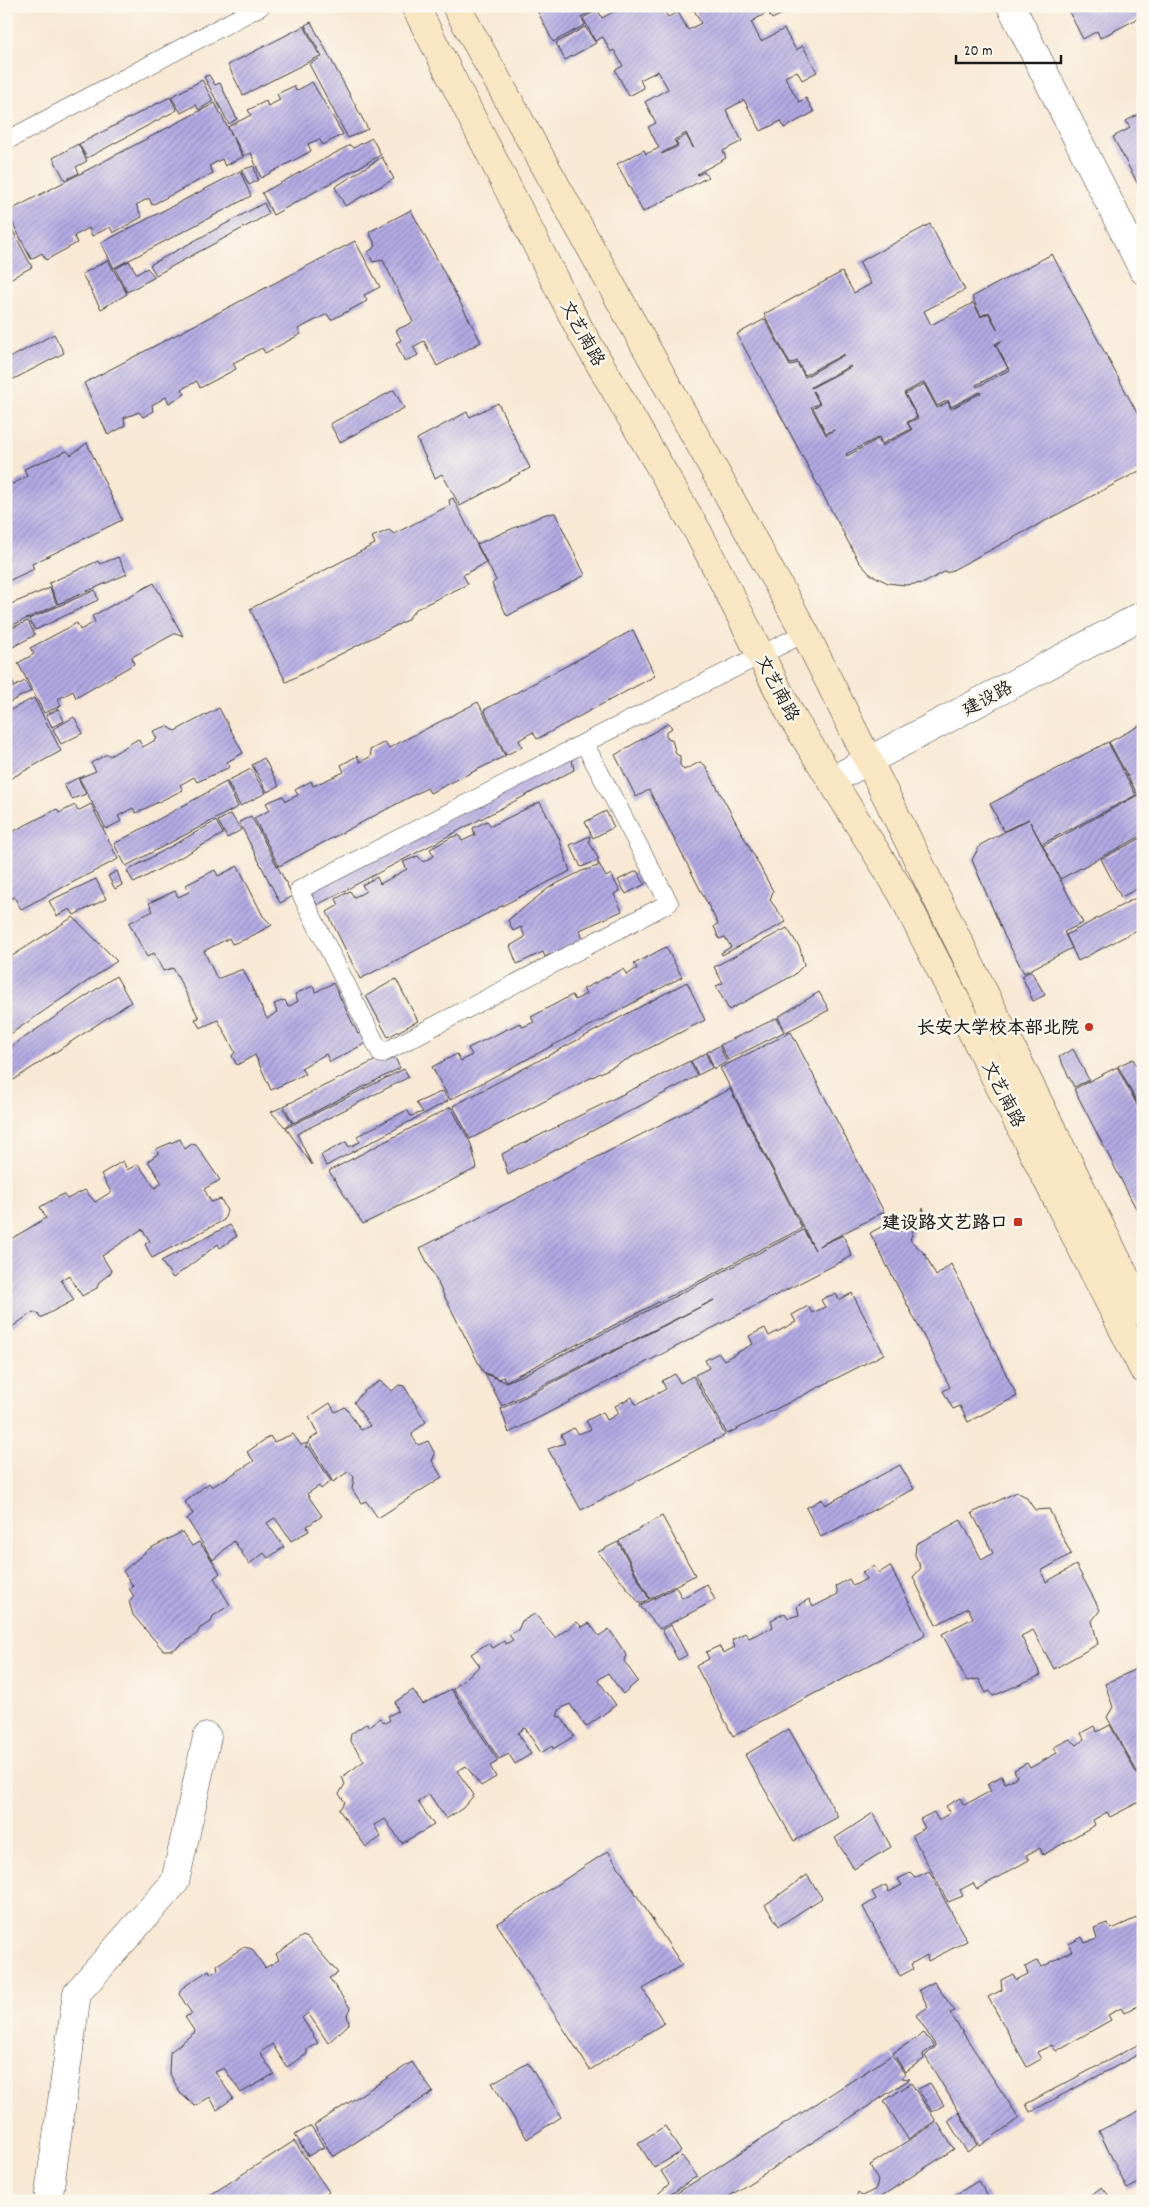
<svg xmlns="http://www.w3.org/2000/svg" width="1149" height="2207" viewBox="0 0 1149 2207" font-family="Dekko,'LXGW WenKai TC',sans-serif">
	<defs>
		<pattern id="building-hatch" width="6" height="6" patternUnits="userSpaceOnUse" patternTransform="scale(1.25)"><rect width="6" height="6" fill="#b3aae4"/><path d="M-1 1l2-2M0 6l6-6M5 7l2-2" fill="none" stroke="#918ab8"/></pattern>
	</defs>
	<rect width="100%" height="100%" fill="#fbf7ec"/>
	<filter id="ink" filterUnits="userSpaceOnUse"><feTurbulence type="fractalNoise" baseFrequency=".02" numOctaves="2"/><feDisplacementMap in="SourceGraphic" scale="10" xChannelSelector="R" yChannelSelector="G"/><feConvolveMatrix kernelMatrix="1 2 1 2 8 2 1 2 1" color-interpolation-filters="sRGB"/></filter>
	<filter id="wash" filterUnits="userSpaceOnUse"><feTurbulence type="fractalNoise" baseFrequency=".0096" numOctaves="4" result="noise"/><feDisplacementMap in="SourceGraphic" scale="20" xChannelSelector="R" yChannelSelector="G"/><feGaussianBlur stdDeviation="1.12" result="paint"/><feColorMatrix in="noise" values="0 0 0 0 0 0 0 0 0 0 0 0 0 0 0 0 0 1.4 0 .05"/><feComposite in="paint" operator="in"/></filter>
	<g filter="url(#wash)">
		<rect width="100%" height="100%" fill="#f8e8d4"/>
		<g id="blocks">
			<path fill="url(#building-hatch)" fill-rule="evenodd" d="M535 6H591L593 11 581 17 585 25 553 42Z
				M624 6H662L668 17 678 12 688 30 701 23 692 6H785L788 11 772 19 768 12 751 22 761 41 784 29 796 50 803 46 817 72 802 80 797 71 785 77 799 102 806 98 814 112 784 128 781 121 761 131 744 100 726 110 742 141 723 151 726 158 697 174 698 175 704 172 708 177 643 212 617 164 644 150 646 154 659 148 648 127 656 123 645 102 668 89 658 71 640 80 644 88 629 96 615 70 623 66 614 50 611 52 603 37 595 41 583 18 598 10 602 18ZM686 133 694 149 686 135 676 141 678 146 662 154V153L677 145 674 140Z
				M1066 6H1143V16L1100 38 1097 31 1083 39Z
				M311 22 368 129 348 138 309 64 322 57 305 25Z
				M304 26 320 56 243 95 228 65Z
				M585 27 596 43 565 60 556 43Z
				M209 75 215 85 220 83 237 119 229 124 204 77Z
				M202 80 213 101 199 110 196 105 181 113 171 97Z
				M312 82 343 134 323 145 319 139 308 144 311 151 261 178 251 153 244 156 228 127 251 115 248 110 266 101 268 106 280 100 277 94 294 86 296 91Z
				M170 97 177 110 87 158 79 144Z
				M215 103 243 157 225 166 222 159 209 166 213 173 152 205 149 198 136 205 142 217 113 233 110 227 92 236 89 228 74 236 77 243 46 260 42 253 31 259 7 212Z
				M1143 112V189L1141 190 1113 137 1130 128 1126 121Z
				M372 138 381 155 273 215 262 193 350 145 353 148Z
				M78 144 87 161 76 167 79 173 65 180 53 158Z
				M382 157 394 179 345 206 335 187Z
				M254 166 258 180 249 185 241 170Z
				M240 171 251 196 114 268 101 243Z
				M264 203 269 214 156 275 150 265Z
				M411 210 481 342 437 366 424 341 413 347 418 355 405 362 396 343 401 340 396 330 413 322 383 260 373 262 368 252 376 246 369 232Z
				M6 218 32 267 6 281Z
				M930 224 965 290 924 311 931 325 973 303 981 317 988 313 998 330 989 312 981 316 972 297 1052 254 1143 424V469L947 573 946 571 924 583 905 585 888 583 870 574 859 562 737 334 765 319 790 366 797 363 805 377 844 355V354L805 375 797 361 790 364 764 314 842 272 854 293 871 284 859 262ZM1003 340 996 345 1009 370 977 387 976 385 1008 368 995 344ZM850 366 851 367 811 388V387ZM924 382 937 406 948 400 951 407 980 392 981 393 951 409 948 402 937 408 924 384 905 394 918 418 908 423 912 430 882 446 878 439 847 456 846 454 879 437 882 444 911 429 907 422 917 417 904 393ZM813 391 820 404 813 408 826 433 834 430 826 435 811 407 819 403Z
				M355 241 380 287 364 295 367 301 331 320 327 314 298 329 301 334 265 353 262 348 233 363 236 369 200 388 197 381 182 389 185 394 169 403 166 397 152 405 153 411 143 417 139 412 124 418 125 426 108 435 84 383Z
				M108 260 127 294 101 309 82 274Z
				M129 261 137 274 147 268 155 277 127 292 115 269Z
				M54 334 64 353 6 383V360Z
				M394 390 404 408 340 442 330 424Z
				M498 403 530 468 460 506 442 474 435 478 417 439 467 412 470 417Z
				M87 443 122 520 32 564 34 569 6 582V478L13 484 27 476 24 469 67 451 71 455Z
				M453 498 486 563 463 575 468 584 416 609 407 620 286 682 250 609 375 544 372 537 389 530 394 534 450 505 449 500Z
				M555 513 585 575 507 616 492 584 496 580 477 544 546 514Z
				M118 557 127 574 58 604 49 583 98 561 100 564Z
				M154 583 183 636 176 633 132 657 134 664 76 698 73 691 58 699 61 706 44 713 18 663 34 654 30 648 77 623 80 630 95 622 92 616Z
				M50 588 57 605 6 628V606Z
				M95 590 98 600 35 630 29 619Z
				M28 621 35 635 9 649 6 644V630Z
				M633 630 655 676 537 739 533 732 519 740 522 747 506 755 484 710Z
				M6 670 14 685 6 689Z
				M25 681 31 691 6 704V691Z
				M34 698 61 751 6 781V712Z
				M478 702 505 756 430 793 427 788 279 866 254 818 270 810 266 803 283 796 286 801 298 795 295 790 311 781 313 786 344 772 341 765 357 756 360 762 366 759 371 756 370 750 385 742 389 748Z
				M219 708 243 753 227 762 230 767 197 782 194 777 180 785 183 790 136 813 133 808 118 816 121 821 106 829 79 778 96 771 91 763 107 754 110 756 138 739 143 747 157 739 153 731 167 726 175 731Z
				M58 709 64 721 52 727 46 715Z
				M74 717 83 733 61 744 53 729Z
				M669 723 672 728 666 732V737L672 740 676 754 680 756V765L684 770 700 762 705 765 773 891 770 900 786 922 722 955 721 953 731 947 725 937 719 939 714 926 718 924 649 790 636 797 615 755Z
				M1143 724V835L1060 879 1043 846 1138 795 1109 742Z
				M1108 742 1136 795 1042 844 1030 822 1083 923 1064 932 1072 948 1024 973 1005 937 972 860 980 845 1029 819 1004 831 990 804Z
				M571 755 574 770 317 905 309 890Z
				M264 758 279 786 267 792 252 765Z
				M251 769 266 793 240 806 227 781Z
				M78 778 86 794 72 799 64 785Z
				M226 782 238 807 126 866 114 844Z
				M540 802 559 838 570 871 360 979 327 912 339 905 336 899 350 891 354 897 361 894 366 891 362 885 377 877 380 884 407 869 403 862 418 856 423 862 434 856 430 849 452 837 459 835 462 841 475 835 473 828 487 821 491 826Z
				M91 804 118 859 21 909 14 897 6 901V835L57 809 59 813 75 805 78 811Z
				M606 811 614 827 593 838 585 822Z
				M231 814 241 830 227 838 218 821Z
				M251 816 293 896 280 903 239 822Z
				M216 821 223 834 134 883 127 871Z
				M590 836 589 841 599 860 581 867 570 845Z
				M1143 837V886L1121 897 1101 859Z
				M598 862 606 877 611 874 620 891 614 894 622 911 580 930 583 940 545 957 543 952 517 964 510 946 525 937 521 927 513 931 508 920 550 887 582 871 598 866Z
				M238 866 263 916 272 925 246 939 232 944 229 938 204 951 217 979 243 969 267 1019 277 1012 274 1004 285 1000 288 1007 298 1001 295 994 313 986 316 992 333 983 358 1034 361 1033 366 1043 330 1062 326 1054 301 1068 305 1074 271 1090 255 1055 237 1065 232 1056 235 1052 218 1020 200 1028 195 1019 199 1018 173 968 163 971 154 953 147 957 129 923 153 911 149 903 175 891 178 897 189 892 186 885 215 870 218 876Z
				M117 871 122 885 115 889 108 876Z
				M637 871 645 884 626 894 618 880Z
				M96 879 106 899 74 915 70 909 57 916 49 901Z
				M1143 894V927L1078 961 1066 935Z
				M73 917 117 961 6 1037V960Z
				M787 928 800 948 804 965 794 975 729 1010 716 986 723 983 714 967Z
				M666 947 682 977 450 1100 432 1067 457 1054 461 1061 472 1055 468 1048 520 1023 523 1027 534 1022 531 1017 572 995 575 1000 586 994 583 989 623 969 627 975 637 968 634 964Z
				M1031 971 1045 995 1033 1001 1022 976Z
				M116 976 131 1002 6 1085V1050Z
				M396 979 418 1021 388 1037 366 996Z
				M687 982 705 1020 470 1139 453 1106Z
				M819 992 829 1010 786 1032 778 1017Z
				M777 1018 784 1032 728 1060 720 1045Z
				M791 1032 884 1212 819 1246 843 1235 852 1256 509 1433 501 1409 714 1300 502 1406 485 1374 506 1382 525 1374 803 1230 815 1250 720 1068Z
				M719 1046 727 1062 714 1069 707 1052Z
				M1073 1049 1089 1080 1074 1087 1059 1057Z
				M392 1052 400 1068 293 1123 284 1106Z
				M706 1053 712 1068 698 1075 691 1061Z
				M1133 1059 1143 1078V1114L1118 1066Z
				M690 1061 697 1076 508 1175 502 1154Z
				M1117 1067 1143 1116V1222L1074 1089Z
				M404 1069 409 1077 297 1134 312 1165 286 1128Z
				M730 1089 802 1228 506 1381 503 1377 500 1379 483 1372 420 1248Z
				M443 1091 448 1101 326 1166 321 1155 346 1142 349 1147 360 1142 357 1136 407 1110 411 1116 423 1112 416 1103Z
				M282 1107 292 1123 285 1127 271 1112Z
				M451 1107 471 1144 477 1168 363 1224 329 1171Z
				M180 1139 185 1149 192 1144 196 1145 220 1180 204 1189 211 1202 221 1199 227 1211 224 1220 152 1258 145 1244 150 1241 142 1229 102 1256 112 1272 99 1282 97 1288 82 1296 69 1275 61 1280 74 1300 40 1318 38 1313 33 1312 12 1327 6 1318V1242L46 1218 40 1207 63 1194 67 1199 85 1190 95 1202 111 1192 101 1174 123 1161 127 1170 138 1164 155 1188 162 1183 148 1161 159 1153 156 1149Z
				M923 1208 928 1222 914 1228 910 1240 925 1254 936 1276 951 1264 1017 1396 968 1422 960 1406 953 1409 943 1391 950 1387 870 1233 901 1216 907 1223 921 1214Z
				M230 1225 237 1236 220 1248 218 1244 173 1278 161 1261Z
				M852 1293 884 1354 727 1434 695 1375 709 1368 705 1360 719 1353 724 1360 753 1344 749 1336 765 1328 769 1336 796 1322 792 1315 808 1306 812 1313 825 1307 821 1300 826 1297 836 1294 839 1300Z
				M675 1374 680 1383 693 1376 725 1435 581 1510 548 1449 565 1443 561 1435 574 1428 579 1434 591 1429 586 1421 603 1412 607 1420 619 1413 615 1406 632 1397 636 1405 666 1389 662 1381Z
				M380 1381 392 1391 399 1385 404 1386 426 1422 413 1432 412 1436 418 1445 428 1441 435 1454 432 1461 442 1477 378 1518 366 1501 361 1503 352 1489 354 1477 349 1471 333 1482 308 1441 318 1434 309 1417 330 1403 335 1412 345 1407 361 1430 370 1426 354 1402 364 1391Z
				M293 1434 301 1445 308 1443 305 1447H309L331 1481 321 1489 319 1486 307 1494 322 1516 307 1526 309 1531 291 1541 275 1518 267 1523 284 1547 268 1558 264 1553 249 1564 234 1541 213 1560 187 1519 193 1514 185 1502 209 1483 212 1487 254 1461 247 1452 270 1436 274 1442Z
				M900 1465 914 1489 821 1537 806 1508 822 1499 825 1505Z
				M1017 1492 1026 1497 1035 1510 1049 1509 1071 1554 1041 1571 1046 1582 1076 1565 1100 1610 1092 1621 1098 1644 1054 1669 1033 1630 1021 1636 1041 1675 993 1696 990 1691 986 1693 979 1679 967 1681 942 1634 973 1618 968 1608 936 1625 913 1577 921 1568 915 1555 916 1544 961 1520 982 1560 993 1553 972 1513Z
				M662 1516 695 1575 650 1599 619 1541Z
				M182 1532 192 1546 199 1542 206 1551 220 1573 214 1578 230 1605 213 1616 211 1622 200 1628 197 1634 173 1650H163L133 1615 129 1601 134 1597 129 1588 133 1586 123 1571 149 1549Z
				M618 1542 649 1599 640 1604 598 1552Z
				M874 1566 879 1573 890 1566 925 1633 923 1637 733 1736 696 1666 709 1659 706 1652 719 1646 723 1653 735 1647 732 1640 745 1633 749 1638 773 1627 771 1620 785 1613 788 1618 799 1615 797 1606 809 1599 813 1607 838 1594 836 1586 849 1579 853 1586 866 1579 862 1572Z
				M707 1584 715 1600 660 1629 640 1606 676 1587 682 1598Z
				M535 1614 555 1638 577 1622 582 1627 589 1623 599 1636 609 1629 627 1656 624 1661 638 1681 623 1694 608 1673 598 1680 616 1705 586 1727 570 1704 560 1709 557 1716 561 1717 574 1736 553 1749 552 1746 541 1753 525 1728 518 1733 531 1754 515 1764 509 1754 499 1759 453 1689 480 1666 471 1654 488 1643 493 1648 504 1641 506 1644 513 1640 509 1635 518 1630 522 1621Z
				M671 1625 687 1655 678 1660 662 1630Z
				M1138 1668 1142 1675 1140 1685 1143 1688V1783L1107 1717 1113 1707 1105 1684Z
				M451 1689 498 1761 490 1766 496 1777 481 1786 466 1766 457 1771 474 1795 463 1808 446 1819 429 1794 418 1802 434 1825 402 1843 385 1819 374 1825 381 1837 366 1847 339 1810 345 1802 339 1794 345 1784 342 1777 364 1761 350 1740 351 1734 367 1723 369 1727 380 1718 385 1723 390 1720 388 1716 398 1711 395 1702 413 1690 423 1704Z
				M1110 1725 1143 1785V1800L1110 1817 1107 1812 1093 1820 1095 1825 1043 1855 1040 1848 1026 1855 1029 1860 977 1889 973 1883 960 1890 963 1896 948 1902 912 1835 925 1828 920 1819 934 1812 938 1820 950 1813 946 1806 960 1798 964 1805 991 1791 987 1784 1002 1776 1005 1783 1017 1777 1014 1770 1027 1763 1030 1768 1057 1753 1054 1747 1070 1739 1077 1745 1084 1739 1081 1733 1094 1726 1097 1732Z
				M789 1729 838 1817 794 1841 745 1755Z
				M873 1813 891 1847 854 1869 835 1838Z
				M608 1851 682 1965 643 1989 664 2023 590 2070 497 1924Z
				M929 1871 967 1941 928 1961 927 1955 911 1964 913 1969 900 1976 863 1907 876 1899 872 1892 886 1885 889 1892 902 1885 898 1879 910 1873 915 1878Z
				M807 1875 822 1898 779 1926 765 1905Z
				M1143 1915V2003L1124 2013 1121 2008 1108 2015 1111 2020 1056 2051 1052 2045 1037 2052 1041 2059 1027 2067 988 1997 1002 1990 1001 1980 1013 1974 1016 1980 1028 1974 1025 1967 1038 1960 1042 1967 1072 1951 1069 1944 1082 1937 1085 1943 1097 1939 1094 1928 1107 1923 1112 1929Z
				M303 1936 308 1938 338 1973 329 1978 351 2009 347 2014 349 2024 328 2043 308 2013 302 2018 318 2043 307 2049V2054L287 2067 272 2044 260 2053 274 2074 241 2093 224 2068 215 2072 233 2098 217 2110 210 2097 195 2106 180 2093 169 2072 170 2052 195 2032 185 2017 192 2014 179 1994 182 1988 209 1970 211 1974 218 1970 217 1965 244 1947 252 1949 265 1968 279 1960 276 1954Z
				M934 1982 955 2011 950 2013 1019 2118 980 2146 925 2056 936 2046 916 2015 928 2007 919 1990Z
				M924 2033 934 2046 923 2054 924 2059 905 2072 893 2053Z
				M1143 2042V2052L1030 2112 1026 2104Z
				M892 2055 905 2074 902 2078 910 2079 722 2201H678L674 2195Z
				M412 2062 433 2092 333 2157 314 2125Z
				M528 2063 561 2117 527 2139 492 2083Z
				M911 2083 936 2121 908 2139 884 2101Z
				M930 2083 944 2105 932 2112 918 2089Z
				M1143 2109V2181L1127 2189 1099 2131Z
				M959 2112 977 2145 967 2152 948 2121Z
				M937 2122 954 2149 874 2201H854L858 2193 862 2196 876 2189 878 2181 870 2165Z
				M311 2126 324 2147 308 2156 295 2135Z
				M665 2126 681 2152 654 2168 638 2143Z
				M294 2141 329 2192 316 2201H201Z
				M682 2156 697 2176 664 2199 658 2194 669 2184 661 2171Z
				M978 2181 991 2201H945Z
				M1102 2187 1113 2201H1082Z"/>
		</g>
	</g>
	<g filter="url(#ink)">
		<use href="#blocks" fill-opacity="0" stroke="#3d3b38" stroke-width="1"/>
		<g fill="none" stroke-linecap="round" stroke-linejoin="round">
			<defs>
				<path id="service" d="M6 141 261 6
					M584 743 669 903 381 1054 299 890 584 743 805 633"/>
				<path id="minor" d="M1011 6 1143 270
					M48 2201 77 1993 175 1882 207 1737"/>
				<path id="tertiary" d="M832 780 1143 615"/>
				<path id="secondary" d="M415 6 580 330 698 532 792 717 901 892 1143 1369
					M456 6 805 633 1143 1312"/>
			</defs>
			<use href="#service" stroke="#3d3b38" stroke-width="19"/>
			<use href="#minor" stroke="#3d3b38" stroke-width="29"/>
			<use href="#tertiary" stroke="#3d3b38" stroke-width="29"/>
			<use href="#secondary" stroke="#3d3b38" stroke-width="29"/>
			<use href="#service" stroke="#fff" stroke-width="18"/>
			<use href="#minor" stroke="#fff" stroke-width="28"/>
			<use href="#tertiary" stroke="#fff" stroke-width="28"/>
			<use href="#secondary" stroke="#f9e7c3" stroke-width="28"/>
		</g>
	</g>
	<g fill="#c8321e" stroke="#fbf7ec" stroke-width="2">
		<circle cx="1089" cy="1027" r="5"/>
		<rect x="1013" y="1217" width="10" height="10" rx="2.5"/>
	</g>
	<g text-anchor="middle" stroke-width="5" stroke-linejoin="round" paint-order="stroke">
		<g font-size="18" fill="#1c1c1c" stroke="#fbf7ec">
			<text transform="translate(583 333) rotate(61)" y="6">文艺南路</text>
			<text transform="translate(778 688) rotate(62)" y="6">文艺南路</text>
			<text transform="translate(987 698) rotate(-28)" y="6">建设路</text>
			<text transform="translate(1004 1094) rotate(63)" y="6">文艺南路</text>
		</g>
		<g font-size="18" font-weight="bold" fill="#1c1c1c" stroke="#fbf7ec" text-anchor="end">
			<text x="1079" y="1033">长安大学校本部北院</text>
			<text x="1008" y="1228">建设路文艺路口</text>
		</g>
	</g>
	<rect width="1149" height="2207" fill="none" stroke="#fbf7ec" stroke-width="25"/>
	<path d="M956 55v8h105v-8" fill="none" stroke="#1c1c1c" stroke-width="2.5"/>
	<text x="964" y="55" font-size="15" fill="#1c1c1c" stroke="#fbf7ec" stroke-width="4" paint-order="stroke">20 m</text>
</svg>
